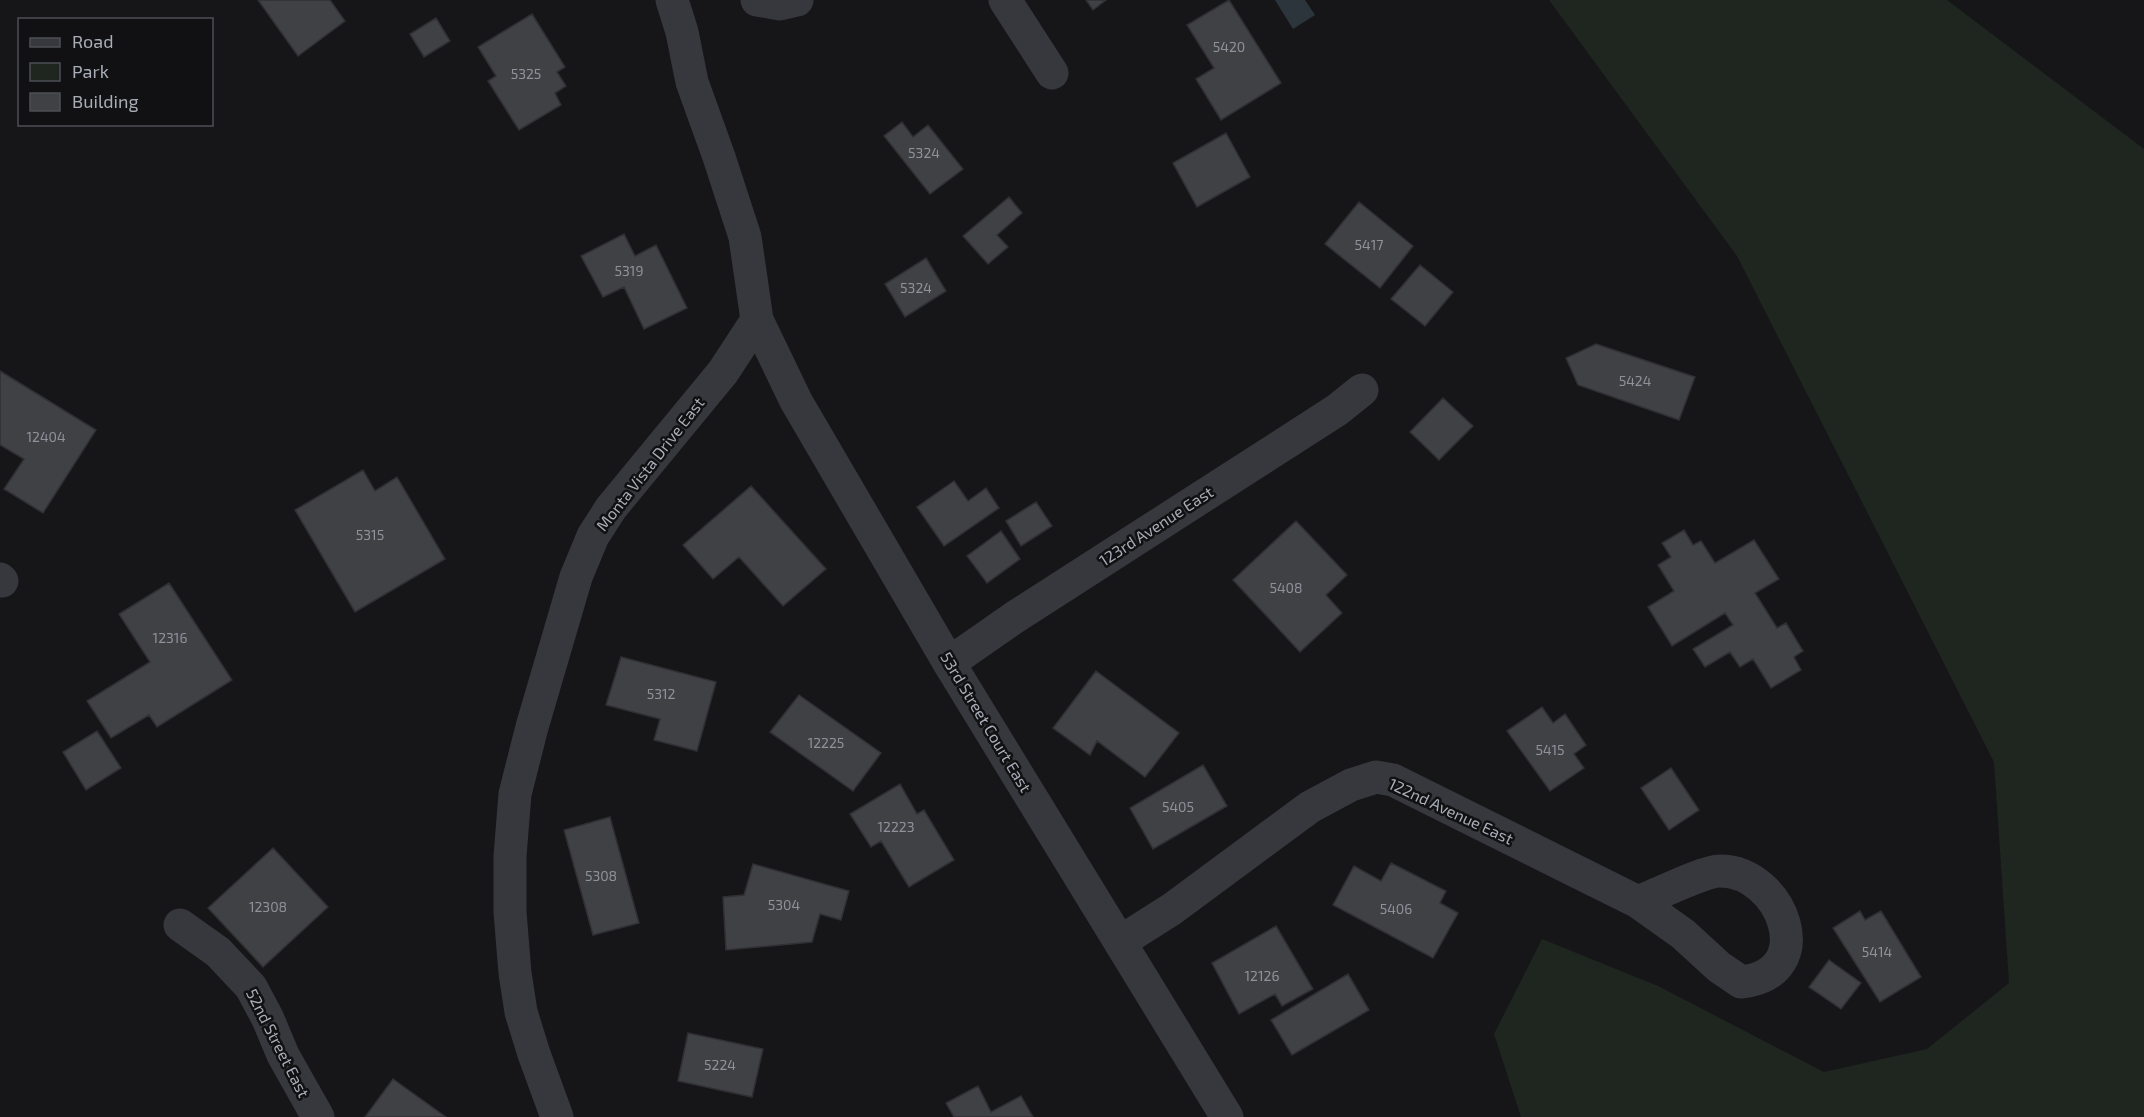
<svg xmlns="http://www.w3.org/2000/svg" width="2144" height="1117" viewBox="0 0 2144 1117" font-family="'Exo 2',sans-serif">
	<rect width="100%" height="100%" fill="#161618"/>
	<path fill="#1e261f" d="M1549 0H1947L2144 149V1117H1521L1494 1034 1542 939 1658 986 1824 1072 1927 1049 2009 983 1994 762 1737 256Z"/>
	<path fill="#2c353c" d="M1275 0H1305L1315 15 1293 29Z"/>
	<path fill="#404145" stroke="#303034" stroke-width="1.5" d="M258 0H330L345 21 298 56Z
		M1086 0H1106L1093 10Z
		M1229 0 1281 83 1221 120 1196 79 1214 68 1187 25Z
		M532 14 565 67 557 72 566 86 555 93 561 105 519 130 488 81 496 76 478 47Z
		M436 18 450 41 424 57 410 34Z
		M902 122 913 137 928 125 963 169 930 194 884 136Z
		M1226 133 1250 177 1197 207 1173 163Z
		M1009 197 1022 213 997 235 1008 247 988 264 963 236Z
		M1359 202 1413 246 1380 288 1325 244Z
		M624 234 635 256 656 245 687 308 644 329 624 287 603 297 581 256Z
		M926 258 946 291 905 317 885 284Z
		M1420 265 1453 292 1425 326 1391 299Z
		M1596 344 1695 377 1679 420 1578 385 1566 358Z
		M0 371 96 430 43 513 4 489 24 459 0 445Z
		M1443 398 1473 426 1439 460 1410 432Z
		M363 470 375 491 397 477 445 559 355 612 295 510Z
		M954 481 968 501 986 488 999 508 944 546 917 507Z
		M751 486 826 569 783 606 739 557 713 579 683 545Z
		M1036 502 1052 526 1021 546 1006 521Z
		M1296 521 1347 575 1326 595 1342 613 1300 652 1233 580Z
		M1684 530 1693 545 1701 541 1715 563 1754 540 1779 579 1755 593 1777 628 1786 623 1803 651 1794 657 1801 670 1771 688 1753 659 1740 667 1730 652 1705 667 1693 649 1733 625 1725 613 1672 646 1648 607 1674 591 1658 565 1671 557 1662 543Z
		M1001 531 1020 559 987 583 967 556Z
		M169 583 232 680 157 727 149 715 111 738 87 701 150 662 119 614Z
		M621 657 716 682 697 751 654 740 660 719 606 705Z
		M1096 671 1179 733 1145 777 1097 741 1090 755 1053 728Z
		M799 695 881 753 853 791 770 732Z
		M1542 707 1553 723 1565 714 1586 745 1574 754 1584 768 1550 791 1507 731Z
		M97 731 121 768 86 790 63 752Z
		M1203 765 1227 806 1153 849 1130 808Z
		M1671 768 1699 810 1669 830 1641 788Z
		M900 784 917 814 924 810 954 860 909 887 881 841 871 847 850 814Z
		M610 817 639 923 593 935 564 830Z
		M273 848 328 907 263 967 208 908Z
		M1391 863 1446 891 1440 903 1458 913 1433 958 1333 905 1354 866 1381 881Z
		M753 864 849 891 841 920 820 914 812 942 726 950 723 897 744 895Z
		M1860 911 1865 920 1881 911 1921 977 1880 1002 1833 928Z
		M1276 926 1313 989 1282 1006 1275 994 1239 1014 1212 963Z
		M1829 960 1861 983 1841 1009 1809 987Z
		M1348 974 1369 1010 1292 1055 1271 1020Z
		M688 1033 763 1049 752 1097 678 1081Z
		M393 1079 446 1117H365Z
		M978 1086 991 1112 1021 1096 1033 1117H954L946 1103Z"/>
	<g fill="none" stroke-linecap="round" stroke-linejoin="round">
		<path stroke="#37383d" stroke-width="33" d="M757 0 780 4 797 0
			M1005 0 1052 73
			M757 320 796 401 949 663 1227 1117
			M0 579 2 581
			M949 663 1015 617 1337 410 1362 390
			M180 925 218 952 251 987 268 1019 283 1055 318 1117
			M1120 942 1172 909 1310 807 1351 785 1376 777 1393 780 1638 902 1683 934 1719 967 1741 982C1821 974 1783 871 1720 871 1704 871 1656 895 1638 902
			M557 1117 534 1054 521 1012 515 973 510 912V856L515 794 532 727 576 577 593 536 611 508 723 372 757 320 745 237 719 157 692 82 682 32 672 0"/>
	</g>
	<g text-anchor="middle" stroke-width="5" stroke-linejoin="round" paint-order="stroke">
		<g font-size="14" fill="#8e929b">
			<text x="1229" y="52">5420</text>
			<text x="526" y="79">5325</text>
			<text x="924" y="158">5324</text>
			<text x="1369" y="250">5417</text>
			<text x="629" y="276">5319</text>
			<text x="916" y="293">5324</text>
			<text x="1635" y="386">5424</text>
			<text x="46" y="442">12404</text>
			<text x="370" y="540">5315</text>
			<text x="1286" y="593">5408</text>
			<text x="170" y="643">12316</text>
			<text x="661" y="699">5312</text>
			<text x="826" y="748">12225</text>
			<text x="1550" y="755">5415</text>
			<text x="1178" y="812">5405</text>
			<text x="896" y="832">12223</text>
			<text x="601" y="881">5308</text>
			<text x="784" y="910">5304</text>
			<text x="268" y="912">12308</text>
			<text x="1396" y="914">5406</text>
			<text x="1877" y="957">5414</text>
			<text x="1262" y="981">12126</text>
			<text x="720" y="1070">5224</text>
		</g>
		<g font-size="16" fill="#a8adb8" stroke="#111113">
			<text transform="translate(650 464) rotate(-52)" y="6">Monta Vista Drive East</text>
			<text transform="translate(1156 526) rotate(-33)" y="6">123rd Avenue East</text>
			<text transform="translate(986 722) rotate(59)" y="6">53rd Street Court East</text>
			<text transform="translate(1451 811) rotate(25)" y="6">122nd Avenue East</text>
			<text transform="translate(278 1043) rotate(63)" y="6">52nd Street East</text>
		</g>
	</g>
	<rect x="18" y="18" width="195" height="108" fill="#111113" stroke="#4d4f55" stroke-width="1.5"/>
	<rect x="30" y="38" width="30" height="9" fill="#37383d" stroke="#4d4f55" stroke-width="1.5"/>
	<text x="72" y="48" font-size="18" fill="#a8adb8">Road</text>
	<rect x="30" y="63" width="30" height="18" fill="#1e261f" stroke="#4d4f55" stroke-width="1.5"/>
	<text x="72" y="78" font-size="18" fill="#a8adb8">Park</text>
	<rect x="30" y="93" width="30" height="18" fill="#404145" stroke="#4d4f55" stroke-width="1.5"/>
	<text x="72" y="108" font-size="18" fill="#a8adb8">Building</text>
</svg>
